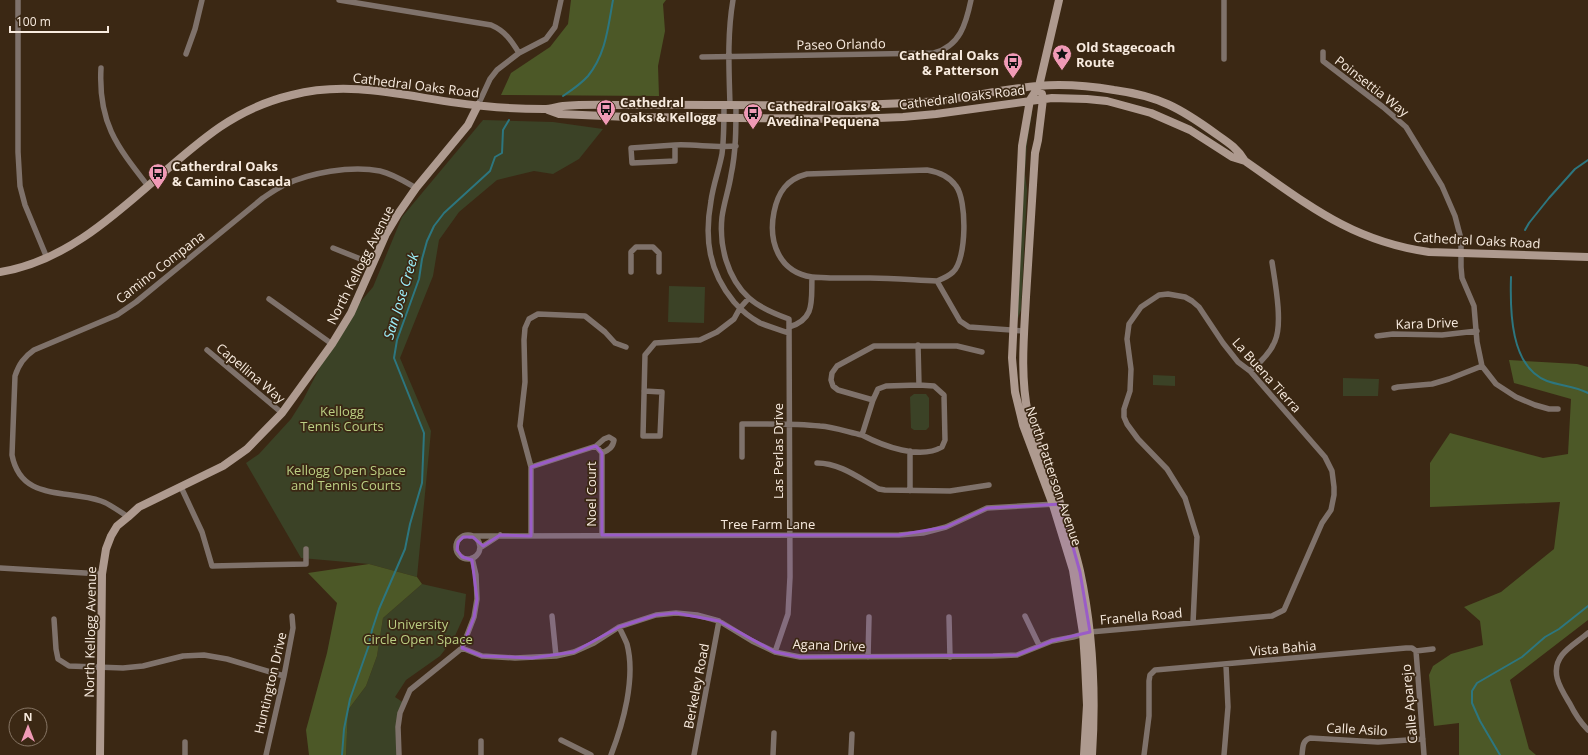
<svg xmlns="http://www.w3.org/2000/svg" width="1588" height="755" viewBox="0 0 1588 755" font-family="'Open Sans',sans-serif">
	<rect width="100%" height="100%" fill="#3b2814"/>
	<path fill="#3b4226" d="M1030 113H1032L1027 144 1025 174 1027 190 1021 310 1017 321 1026 139Z
		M483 120 553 122 603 129 579 159 553 174 534 171 497 180 459 212 439 240 433 276 400 358 431 431 417 577 369 564 301 558 246 463 259 454 291 419 303 400 332 344 351 313 373 287 402 217Z
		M669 286 705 287 704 323 668 322Z
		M1153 375 1175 376V386L1153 385Z
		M1343 378 1379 379 1378 396H1343Z
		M914 394H926L929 398V427L926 430H914L911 428 910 397Z
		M422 584 466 594 464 616 454 638 440 656 406 680 395 697 404 703 400 713 399 755H346L348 710 366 686 377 656 383 618Z"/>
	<path fill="#4c5827" d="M571 0H666L663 4 665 31 658 66 659 96 501 95 511 73 550 47 568 24Z
		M1509 360 1577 364 1588 367V620L1510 680 1529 749 1536 755H1459V723L1434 726 1429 675 1433 666 1451 654 1483 645 1480 621 1464 607 1501 592 1554 549 1560 502 1430 507V463L1450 433 1543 458 1568 454 1571 399 1514 383Z
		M369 564 417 577 422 584 383 618 377 656 366 686 348 710 346 755H309L306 730 327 653 337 603 308 573Z"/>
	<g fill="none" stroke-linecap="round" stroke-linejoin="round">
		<path stroke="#2d767f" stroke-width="2" d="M563 96C572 90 581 84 588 76 606 54 608 27 613 0
			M1525 230 1529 223 1549 198 1575 169 1588 160
			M1511 277C1510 310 1510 367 1547 381 1561 386 1575 386 1588 393
			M342 755 344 729 350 699 369 645 372 630 379 609 405 549 410 524 422 483 424 433 394 358 397 340 419 279 422 259 427 241 434 226 444 213 490 171 495 157 502 153 503 130 509 120
			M1500 755 1480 721 1472 703V691L1477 683 1522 657 1545 637 1559 629 1588 606"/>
		<path stroke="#7f726b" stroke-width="5.5" d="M18 0V152L20 186 25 205 47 258
			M339 0 491 25C505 31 511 40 519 53
			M1323 52V61L1383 107 1406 127 1442 186 1455 216 1461 239V267L1462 278 1474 306 1477 342 1482 366 1496 384 1516 397 1535 405 1549 409H1558
			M186 54 195 29 202 0
			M702 57 934 53C960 46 966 24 971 0
			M1224 59V0
			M101 68C98 122 116 145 148 186
			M478 105 490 79 497 70 519 53 546 39 555 27 561 0
			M724 105C724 121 724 138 722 154 719 170 713 185 711 201 704 239 709 272 734 302 741 310 751 318 760 323 770 327 780 330 789 333
			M730 105C729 70 727 35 733 0
			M736 105C736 128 736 152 731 175 729 189 724 202 722 217 719 245 727 278 749 298 760 308 775 314 789 319L790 577 788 614 775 652
			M675 145 631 148 632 163 675 161V145C695 144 715 148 736 146
			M333 248 373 264
			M631 272V252L636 247H653L659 253V272
			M937 281C942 279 949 276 953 272 967 259 967 200 956 186 949 176 939 172 927 170L807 174C787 179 778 192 774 212 768 242 779 272 812 277 818 278 824 277 830 278 843 278 857 278 870 278 892 278 914 280 937 281L960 321 969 327 1024 331
			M269 299 332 344
			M789 327C816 319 811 300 812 277
			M1377 336 1393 334 1442 335 1477 331
			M918 345 919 385
			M207 350 282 413
			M1250 371C1260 363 1270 354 1275 341 1283 323 1275 282 1272 262
			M919 385 934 386 944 395 945 440 942 447C920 460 883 446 862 435L873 400 878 389 886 386Z
			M1394 388 1398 387 1432 384 1449 379 1482 366
			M644 391 662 392 660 436H643L645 355 655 343 700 340 717 332 734 319 740 308 749 298
			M873 400 838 390 833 386 831 380 832 373 837 366 874 346H957L982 352
			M596 446 604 439 609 437 614 440C613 447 609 450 602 453
			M910 451V491
			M742 457V424C768 424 794 423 820 426 834 427 848 432 862 435
			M817 463C840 463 859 478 879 489L885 490 950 491 989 485
			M531 467 596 446 602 453V535
			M181 487 202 532 212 566 306 564V549
			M128 517C119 511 110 504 101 501 67 489 21 502 12 455L15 376C19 364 24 357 34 350L117 315 136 302 263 198C269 194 276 189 284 185 309 173 351 165 380 171 393 174 404 181 416 188
			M456 547a12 12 0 1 1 24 0a12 12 0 1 1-24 0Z
			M470 536 899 535 923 533 946 527 987 508 1056 504
			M531 536V467L520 426 525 382 524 340 525 328 529 319 538 314 585 316 605 332 615 343 626 347
			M480 548 500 535
			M0 568 102 574
			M552 616 556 656
			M1025 616 1039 645
			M949 617 950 657
			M54 619 56 649 58 659 69 666 123 668 143 666 183 656 204 655 227 659 284 676
			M1588 633C1580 640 1568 647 1562 655 1549 672 1561 689 1570 704 1575 714 1580 722 1588 730
			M462 648 482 656 515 658 556 656 574 652 594 643 619 627 656 615 676 613 697 615 719 621 752 641 775 652 800 657 993 656 1017 655 1052 641 1073 637 1090 632 1272 616 1284 610 1322 523 1331 510 1334 495V487L1332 471 1325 457 1250 371 1238 362 1223 343 1199 307 1192 301 1185 297 1168 294 1159 295 1141 307 1129 324 1127 339 1131 369 1130 391 1124 409V417L1127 424 1138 439 1167 469 1185 498 1197 537 1193 623
			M1416 651 1424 755
			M1416 651 1433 649
			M868 657 869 617
			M561 740 591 755
			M185 742V755
			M266 755 284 676 293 628 292 616
			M399 755 398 727 400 713 410 690 462 648 474 617 477 599 476 575 472 558
			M481 755V741
			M611 755C623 724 636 678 627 644 625 639 622 633 619 627
			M694 755 719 621
			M773 755 774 733
			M851 755 852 734
			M1144 755 1149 716V681L1150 675 1155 670 1406 648H1412L1416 651
			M1224 755 1228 707 1226 665
			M1302 755C1303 747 1302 741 1310 738L1378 742 1423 739"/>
		<path stroke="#ae9a8f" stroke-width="8" d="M1059 0 1039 86 1030 100 1022 146 1012 358 1015 392 1023 425 1053 505 1073 570 1083 633 1085 663 1087 705 1084 755
			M1042 94 1043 99 1038 140 1035 153C1032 201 1029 249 1026 297 1024 336 1020 375 1028 414 1036 446 1052 475 1061 506 1068 528 1075 549 1080 571 1093 632 1096 694 1092 755
			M548 110 559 114 628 117 853 119 903 117 936 114 1052 98 1087 99 1107 101 1151 113 1190 130 1232 157 1245 161C1307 204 1351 241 1429 252L1588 257
			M0 272C89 258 150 175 220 127 242 112 267 101 292 95 357 78 420 101 484 106 503 108 524 109 544 109 550 109 556 107 563 106 585 104 608 105 630 105 727 104 825 108 923 102 956 100 988 92 1021 88 1052 83 1084 85 1114 90 1159 96 1180 108 1216 134 1229 143 1237 148 1245 161
			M100 755 102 574 106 549 111 536 117 526 128 517 139 507 223 466 247 449 282 413 332 344 351 313 386 234 398 214 416 188 468 125 478 105"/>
	</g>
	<path fill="#9a5cc7" fill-opacity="0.2" stroke="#9a5cc7" stroke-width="3" stroke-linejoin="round" d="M596 446 602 453V535H899L946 527 987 508 1061 504 1080 572 1090 632 1052 641 1017 655 800 657 775 652 719 621 676 613 656 615 619 627 574 652 532 658 482 656 462 648 474 617 477 599 472 560 462 557 457 550 458 542 463 537H473L483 546 500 535 531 536V467Z"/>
	<defs>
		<symbol id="sight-pin" viewBox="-11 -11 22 30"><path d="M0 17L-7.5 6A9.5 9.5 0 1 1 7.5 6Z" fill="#f09ab6" stroke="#3b2814"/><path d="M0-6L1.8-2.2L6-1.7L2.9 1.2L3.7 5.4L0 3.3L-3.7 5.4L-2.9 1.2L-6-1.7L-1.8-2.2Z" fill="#111"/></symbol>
		<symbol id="bus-pin" viewBox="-11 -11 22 30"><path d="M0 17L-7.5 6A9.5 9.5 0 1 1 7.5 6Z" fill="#f09ab6" stroke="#3b2814"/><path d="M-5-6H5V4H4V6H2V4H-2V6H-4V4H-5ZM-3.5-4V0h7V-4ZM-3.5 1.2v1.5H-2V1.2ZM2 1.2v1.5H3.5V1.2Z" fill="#111"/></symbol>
	</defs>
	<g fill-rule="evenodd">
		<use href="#sight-pin" x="1051" y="43" width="22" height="30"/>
		<use href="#bus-pin" x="1002" y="51" width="22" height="30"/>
		<use href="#bus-pin" x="595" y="98" width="22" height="30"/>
		<use href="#bus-pin" x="742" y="102" width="22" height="30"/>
		<use href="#bus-pin" x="147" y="162" width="22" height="30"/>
	</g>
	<g text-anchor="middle" stroke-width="3.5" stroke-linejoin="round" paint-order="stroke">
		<g font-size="13" fill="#f8ebdf" stroke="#3b2814">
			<text transform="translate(841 44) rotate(-1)" y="5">Paseo Orlando</text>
			<text transform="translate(416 85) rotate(7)" y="5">Cathedral Oaks Road</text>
			<text transform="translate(1372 86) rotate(38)" y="5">Poinsettia Way</text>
			<text transform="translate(962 97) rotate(-7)" y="5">Cathedral Oaks Road</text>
			<text transform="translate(1477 240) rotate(3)" y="5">Cathedral Oaks Road</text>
			<text transform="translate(360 265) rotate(-63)" y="5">North Kellogg Avenue</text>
			<text transform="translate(160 267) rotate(-38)" y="5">Camino Compana</text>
			<text transform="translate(1427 323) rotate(-2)" y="5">Kara Drive</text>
			<text transform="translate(251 373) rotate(40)" y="5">Capellina Way</text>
			<text transform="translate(1267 375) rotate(48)" y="5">La Buena Tierra</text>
			<text transform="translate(778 451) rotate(-90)" y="5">Las Perlas Drive</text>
			<text transform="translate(1054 476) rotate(71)" y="5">North Patterson Avenue</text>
			<text transform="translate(591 494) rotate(-90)" y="5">Noel Court</text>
			<text x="768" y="529">Tree Farm Lane</text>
			<text transform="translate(1141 616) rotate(-5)" y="5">Franella Road</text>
			<text transform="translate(90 632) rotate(-89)" y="5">North Kellogg Avenue</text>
			<text transform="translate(829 645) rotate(2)" y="5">Agana Drive</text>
			<text transform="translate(1283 648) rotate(-5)" y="5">Vista Bahia</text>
			<text transform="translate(270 683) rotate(-77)" y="5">Huntington Drive</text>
			<text transform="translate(696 686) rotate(-79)" y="5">Berkeley Road</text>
			<text transform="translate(1409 704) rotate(-95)" y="5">Calle Aparejo</text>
			<text transform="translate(1357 729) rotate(3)" y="5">Calle Asilo</text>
		</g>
		<g font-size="13" font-weight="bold" fill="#f8ebdf" stroke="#3b2814" text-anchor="start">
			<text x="1076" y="52">Old Stagecoach<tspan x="1076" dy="15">Route</tspan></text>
			<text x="999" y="60" text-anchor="end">Cathedral Oaks<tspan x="999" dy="15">&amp; Patterson</tspan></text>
			<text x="620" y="107">Cathedral<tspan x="620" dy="15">Oaks &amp; Kellogg</tspan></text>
			<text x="767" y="111">Cathedral Oaks &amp;<tspan x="767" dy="15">Avedina Pequena</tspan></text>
			<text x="172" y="171">Catherdral Oaks<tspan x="172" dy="15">&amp; Camino Cascada</tspan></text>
		</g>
		<g font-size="13" fill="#bbcf83" stroke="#3b2814">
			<text x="342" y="416">Kellogg<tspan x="342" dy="15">Tennis Courts</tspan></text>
			<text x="346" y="475">Kellogg Open Space<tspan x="346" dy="15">and Tennis Courts</tspan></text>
			<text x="418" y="629">University<tspan x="418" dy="15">Circle Open Space</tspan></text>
		</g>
		<g font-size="14" font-style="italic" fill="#9ceffa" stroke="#3b2814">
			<text transform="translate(401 296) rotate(-73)" y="5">San Jose Creek</text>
		</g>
	</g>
	<g transform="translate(28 727)"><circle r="19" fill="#3b2814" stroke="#877665"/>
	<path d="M0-3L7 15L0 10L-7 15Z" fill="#f09ab6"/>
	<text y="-6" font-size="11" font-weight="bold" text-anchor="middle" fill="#f8ebdf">N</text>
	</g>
	<path d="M10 26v6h98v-6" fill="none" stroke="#f8ebdf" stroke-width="2"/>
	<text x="16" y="26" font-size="12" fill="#f8ebdf" stroke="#3b2814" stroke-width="3" paint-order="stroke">100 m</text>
</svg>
